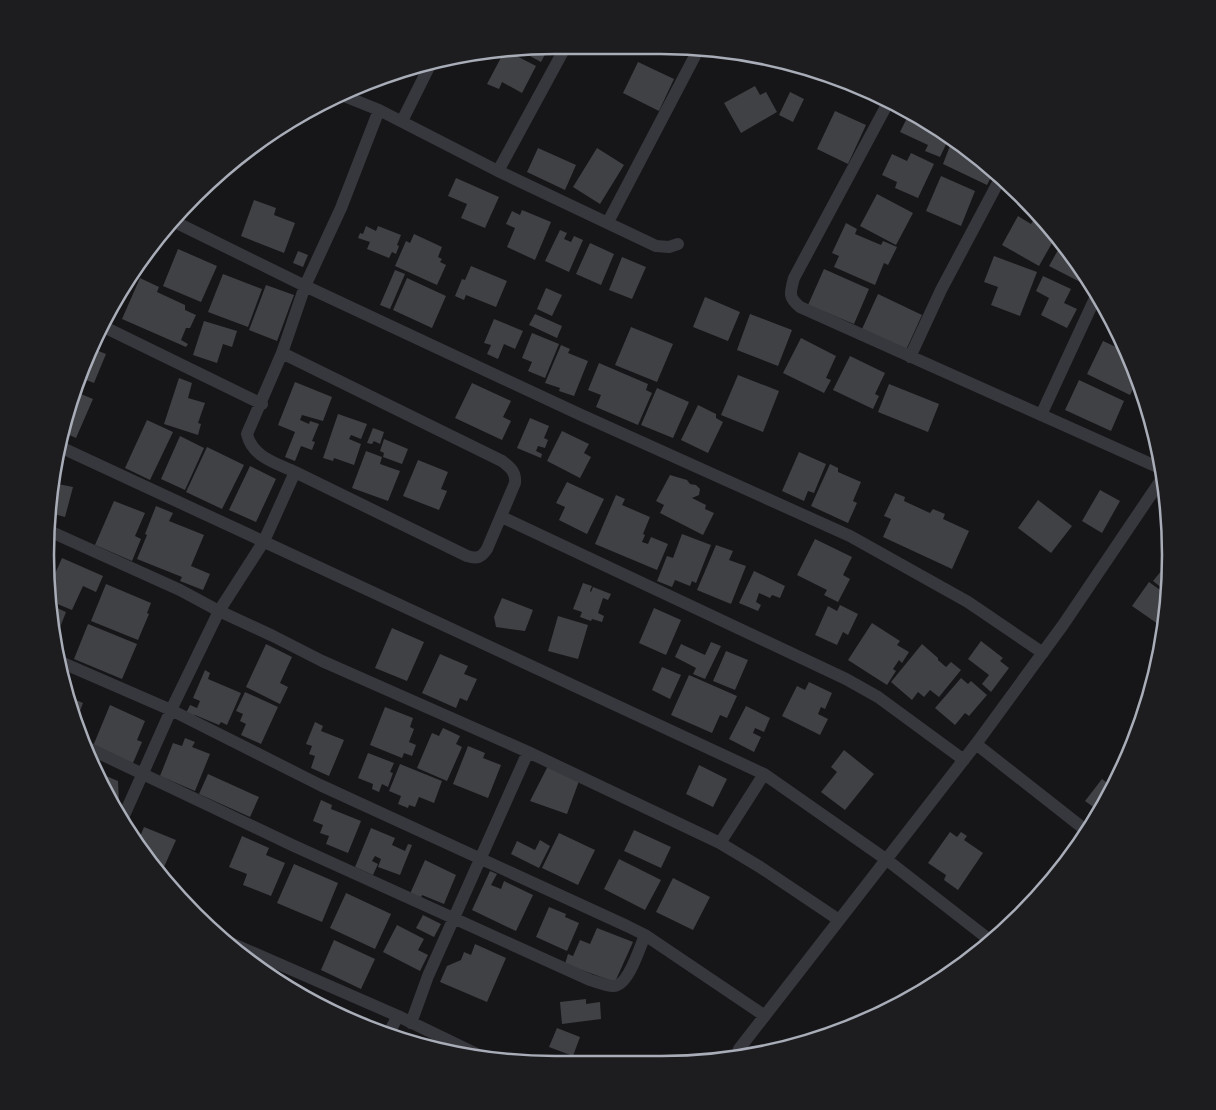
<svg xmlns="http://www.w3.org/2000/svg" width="1216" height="1110" viewBox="0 0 1216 1110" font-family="Manrope,sans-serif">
	<rect width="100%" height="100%" fill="#161618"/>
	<path fill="#404145" d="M550 45 541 62 517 49 540 46Z
		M505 50 536 66 522 93 502 82 499 89 487 84Z
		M638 62 674 79 659 111 623 93Z
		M390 77 387 84 380 80 386 78Z
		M755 86 760 95 766 92 777 112 741 133 724 103Z
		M790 92 804 99 793 122 779 115Z
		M835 111 866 125 848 164 817 149Z
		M909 114 933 125 950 136 940 157 925 151 928 145 900 132Z
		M953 138 994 171 987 185 943 164Z
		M538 148 576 165 565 190 527 172Z
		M597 148 624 165 600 204 573 187Z
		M911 153 934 164 918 198 895 188 897 182 882 175 892 154 907 161Z
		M941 176 975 191 961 226 926 211Z
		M456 178 499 197 485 228 461 218 467 204 448 196Z
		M877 194 913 213 896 245 860 226Z
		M254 200 276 208 274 215 295 223 284 253 241 236Z
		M522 210 551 222 535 260 507 247 515 228 506 224 512 211 520 215Z
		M1018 216 1031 224 1036 216 1043 220 1056 236 1039 266 1002 245Z
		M846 223 857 229 855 234 881 245 883 241 897 247 888 265 884 263 875 285 834 267 839 256 832 253Z
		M366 226 376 231 378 226 401 235 397 245 399 246 396 254 392 252 389 258 367 249 370 242 358 238 360 233 363 234Z
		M560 230 567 233 564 239 571 242 574 236 583 240 569 272 545 261Z
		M414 234 442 247 438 257 442 259 440 262 446 265 437 285 395 266 406 241 410 243Z
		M590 243 614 254 601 285 576 274Z
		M1062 243 1085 271 1089 279 1086 285 1049 266Z
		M178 249 217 266 201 302 163 286Z
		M298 251 308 255 303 267 293 263Z
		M994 256 1037 272 1020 316 991 305 998 287 984 282Z
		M622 257 646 267 632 299 609 290Z
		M471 266 507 281 496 307 466 295 464 300 455 296 462 279 465 280Z
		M824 269 869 289 854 324 808 305Z
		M395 270 405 274 390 309 380 305Z
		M223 274 262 289 248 327 208 312Z
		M1043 276 1071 289 1064 303 1077 309 1067 328 1041 315 1049 298 1036 291Z
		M140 278 159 287 157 292 185 305V310L196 315 190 328H186L181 340 188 344 186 347 122 319Z
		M407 278 446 296 432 328 393 310Z
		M128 281 132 282 123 302 117 299Z
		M266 285 294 295 277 341 249 330Z
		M546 288 562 295 552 316 537 309Z
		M878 294 922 315 906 350 862 329Z
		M705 297 740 312 728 341 693 327Z
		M535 314 562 326 557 338 529 325Z
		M750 314 792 330 778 366 737 350Z
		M494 319 523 331 515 349 504 344 498 359 487 354 491 345 484 343Z
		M1111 320 1118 334 1107 328Z
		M204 321 237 331 232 347 223 344 217 363 193 355Z
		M631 327 673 344 657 382 615 365Z
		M532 333 559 344 545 378 528 371 532 362 522 358Z
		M801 338 836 356 826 378 831 380 824 393 783 373Z
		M1103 341 1129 353 1132 360 1138 379 1130 395 1087 374Z
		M561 345 570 349 568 353 588 361 574 396 559 391 560 388 545 383Z
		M91 348 106 354 94 383 81 378Z
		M850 356 885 373 875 394 879 396 873 409 833 390Z
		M599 363 648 384 646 390 652 393 638 425 596 407 601 395 588 390Z
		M738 375 779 391 763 432 721 415Z
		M179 378 192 383 188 398 205 403 198 423 201 424 198 435 164 424Z
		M1079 380 1124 401 1111 431 1065 410Z
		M295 382 332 397 323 421 302 415 300 420 309 424 310 421 319 424 312 441 315 442 312 450 301 446 295 461 285 457 295 432 278 425Z
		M472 383 511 401 503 417 511 421 502 440 455 418Z
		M889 384 939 404 928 432 878 412Z
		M657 388 689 402 673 438 641 425Z
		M1142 391 1144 398 1145 401 1138 398Z
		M76 392 93 399 76 438 63 432Z
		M698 405 716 414V418L723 422 708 453 681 440Z
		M338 414 367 424 361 439 351 435 349 439 361 444 354 465 334 458 333 461 323 458Z
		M530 418 549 426 544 438 548 440 545 448 538 446 536 451 542 454 541 458 517 448Z
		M147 420 173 432 150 480 125 468Z
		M373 428 384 432 380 444 374 441 372 444 367 443Z
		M562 431 589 444 584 453 591 457 580 478 547 461Z
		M180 436 204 448 185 490 161 479Z
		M384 439 408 449 402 464 383 457 384 453 380 451Z
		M207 447 244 465 222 509 186 492Z
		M366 451 382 457 380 464 400 471 388 501 352 488Z
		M799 452 826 464 814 493 808 491 804 501 782 491Z
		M418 460 448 472 441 489 447 491 439 510 403 496Z
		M830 464 838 468V472L861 482 853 501 857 503 848 523 811 506Z
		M250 466 276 479 256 522 229 510Z
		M670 475 687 480 690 484 696 485 700 489 699 495 692 498 706 505 705 509 714 513 703 535 660 513 664 505 656 501Z
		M567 482 604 499 587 534 559 520 565 507 556 503Z
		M58 484 73 487 65 517 50 513Z
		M1100 490 1120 501 1102 533 1082 521Z
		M895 493 905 497 904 501 930 513 933 509 945 514 943 519 969 531 952 569 883 537 891 519 884 516Z
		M616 495 625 499 622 505 650 517 643 534 645 535 642 542 648 544 651 537 668 544 657 570 595 544Z
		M1038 500 1072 526 1051 553 1018 528Z
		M114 501 145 513 135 536 141 539 132 561 95 545Z
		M156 506 173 513 169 521 204 535 191 566 210 574 203 590 180 581 182 577 137 559 147 535 145 534Z
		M682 534 711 545 696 583 692 581 690 586 675 580 672 587 657 581 667 556 673 558Z
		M815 539 852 557 843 575 850 579 838 602 824 595 827 590 797 575Z
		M716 545 733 551 729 560 746 566 731 604 697 590Z
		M62 558 103 576 96 592 83 586 72 610 50 601 48 584 50 585Z
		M1171 559 1168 586 1167 592 1153 581Z
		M754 571 785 586 780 598 772 595 770 598 759 593 756 602 761 605 758 611 739 603Z
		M1149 582 1167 595 1165 614 1158 624 1132 606Z
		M583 583 592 586 590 591 591 592 593 587 611 594 608 600 603 598 598 613 604 616 602 622 592 619 591 621 580 617 582 612 573 609Z
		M106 584 151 603 147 613 149 614 138 640 91 621Z
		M502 598 533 610 525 631 496 627 494 617Z
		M50 605 66 612 54 643Z
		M840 605 858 614 848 635 843 632 837 645 815 635 828 606 837 611Z
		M654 608 681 620 666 655 639 643Z
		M558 616 588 625 578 659 548 651Z
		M872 623 900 641 897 645 909 652 902 663 899 660 893 669 896 671 887 685 848 660Z
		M88 624 137 644 122 679 74 659Z
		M392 628 424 642 407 681 375 668Z
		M981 641 1003 658 1000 661 1009 668 991 692 982 684 989 675 968 659Z
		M711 642 721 646 705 679 693 674 696 668 675 657 681 644 705 655Z
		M266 644 292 657 280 683 288 687 280 704 246 687Z
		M922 644 938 658V660L946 667 951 662 961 670 939 697 930 690 924 697 918 692 912 700 891 682Z
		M726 651 748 660 735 690 713 681Z
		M440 654 468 666 464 674 477 679 467 701 460 698 456 708 422 693Z
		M662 667 681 675 670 699 652 690Z
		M205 670 210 673 208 679 241 693 227 725 221 722 219 725 195 715 184 717 190 705 197 708 200 701 193 698Z
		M689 675 737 696 727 718 720 715 712 733 671 715Z
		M961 678 968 684 971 681 987 695 969 716 965 713 955 725 935 708Z
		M809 682 832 693 825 709 821 707 818 714 828 719 820 735 782 716 797 686 805 690Z
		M245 692 278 707 261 744 241 735 246 724 240 721 243 714 236 711Z
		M69 697 83 703 77 719 76 718Z
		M110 705 145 721 137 740 142 742 133 763 93 746Z
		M746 706 770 718 764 732 755 728 753 733 761 737 754 752 729 739Z
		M385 707 413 718 410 727 414 729 409 742 416 745 412 756 404 753 402 758 370 745Z
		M315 722 323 726 321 731 344 740 329 776 311 768 315 756 309 754 312 746 306 744Z
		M443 728 460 736 456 744 462 747 447 781 417 768 432 733 439 736Z
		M185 738 195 742 192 747 210 754 195 791 160 776 173 743 182 746Z
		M468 746 485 753 483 758 501 765 488 798 453 784Z
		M844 750 874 774 845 810 821 792 837 772 831 767Z
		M368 753 394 763 390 772 393 773 388 787 382 784 379 792 372 789 373 784 358 778Z
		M550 762 579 781 567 814 530 801Z
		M400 764 442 781 434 803 419 797 415 807 409 805 408 808 398 804 401 796 389 791Z
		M699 765 727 779 713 807 686 794Z
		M94 771 118 781 119 801 116 810 97 780Z
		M208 774 259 797 250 817 199 794Z
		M1102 779 1110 785 1114 779 1116 780 1099 811 1085 801Z
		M321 800 332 805 331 809 361 821 348 853 326 844 329 836 320 833 323 825 313 821Z
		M144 827 176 840 160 876 150 865 137 844Z
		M371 828 395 838 392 845 405 851 408 844 412 845 400 875 378 867 381 859 375 856 372 861 378 864 373 875 355 867Z
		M634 830 671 847 661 868 624 851Z
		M950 832 957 837 961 832 967 836 964 840 983 853 958 890 944 880 946 875 928 863Z
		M559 833 595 850 578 885 542 868Z
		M242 836 269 848 266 855 285 863 271 896 243 885 247 874 229 867Z
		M540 840 550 846 539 868 511 854 517 841 535 850Z
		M619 859 661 880 645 910 604 889Z
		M425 860 456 875 444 904 422 895 420 900 409 896Z
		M294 864 338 883 322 922 277 903Z
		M490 871 497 874 491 885 501 889 504 881 533 895 516 931 472 910Z
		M673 878 710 897 693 930 656 912Z
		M346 893 391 914 375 949 330 928Z
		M549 907 566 914 565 917 579 923 567 951 536 937Z
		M423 915 441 924 434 937 416 928Z
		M397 925 424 939 418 950 428 955 420 971 383 952Z
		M597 928 633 942 615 982 565 964 568 954 573 956 580 940 590 944Z
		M334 940 375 959 361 989 321 970Z
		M475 944 506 958 487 1002 440 982 447 966 461 960 464 952 471 955Z
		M291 990 328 1005 326 1009 300 997Z
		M586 999V1004L600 1002 601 1019 562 1024 560 1002Z
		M557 1028 580 1037 573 1056 549 1047Z"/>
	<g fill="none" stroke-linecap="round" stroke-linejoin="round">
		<path stroke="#37383d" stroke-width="12" d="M339 94 379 110 498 171 656 246 669 247 678 244
			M889 101 794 278C790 293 788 297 800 307L1162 469
			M402 121 431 63
			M498 171 566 46
			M173 221 305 286 579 414 850 536 968 602 1043 653
			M608 222 697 52
			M100 325 262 404
			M282 353 502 461C511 468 516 472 515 483L487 549C481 558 477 559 467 556L295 472
			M910 357 941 290 1001 177
			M1041 415 1097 294
			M58 446 764 774 887 860 991 941
			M502 517 846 679 878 697 964 760
			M47 530 180 590 219 611 273 636 322 661 528 752 720 843 760 867 839 920
			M56 660 171 710 320 785 627 926 645 935 765 1016
			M976 744 1088 832
			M86 747 292 845 590 980C597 982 606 986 613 986 628 987 640 947 645 935
			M122 820 171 710 219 611 264 541 295 472C276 463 252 457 247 434L282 353 305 286 341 208 379 110
			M720 843 764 774
			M217 937 398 1016 491 1061
			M411 1023 428 976 528 752
			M387 1036 398 1016
			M739 1049 976 744 1063 625 1163 477"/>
	</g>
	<path d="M0 0H1216V1110H0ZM555 54H661A501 501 0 0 1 1162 555V555A501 501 0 0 1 661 1056H555A501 501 0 0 1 54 555V555A501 501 0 0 1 555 54Z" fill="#1d1d20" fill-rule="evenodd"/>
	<path fill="none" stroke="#a8adb8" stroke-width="2.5" d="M555 54H661A501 501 0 0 1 1162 555V555A501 501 0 0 1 661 1056H555A501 501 0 0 1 54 555V555A501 501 0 0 1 555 54Z"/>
</svg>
